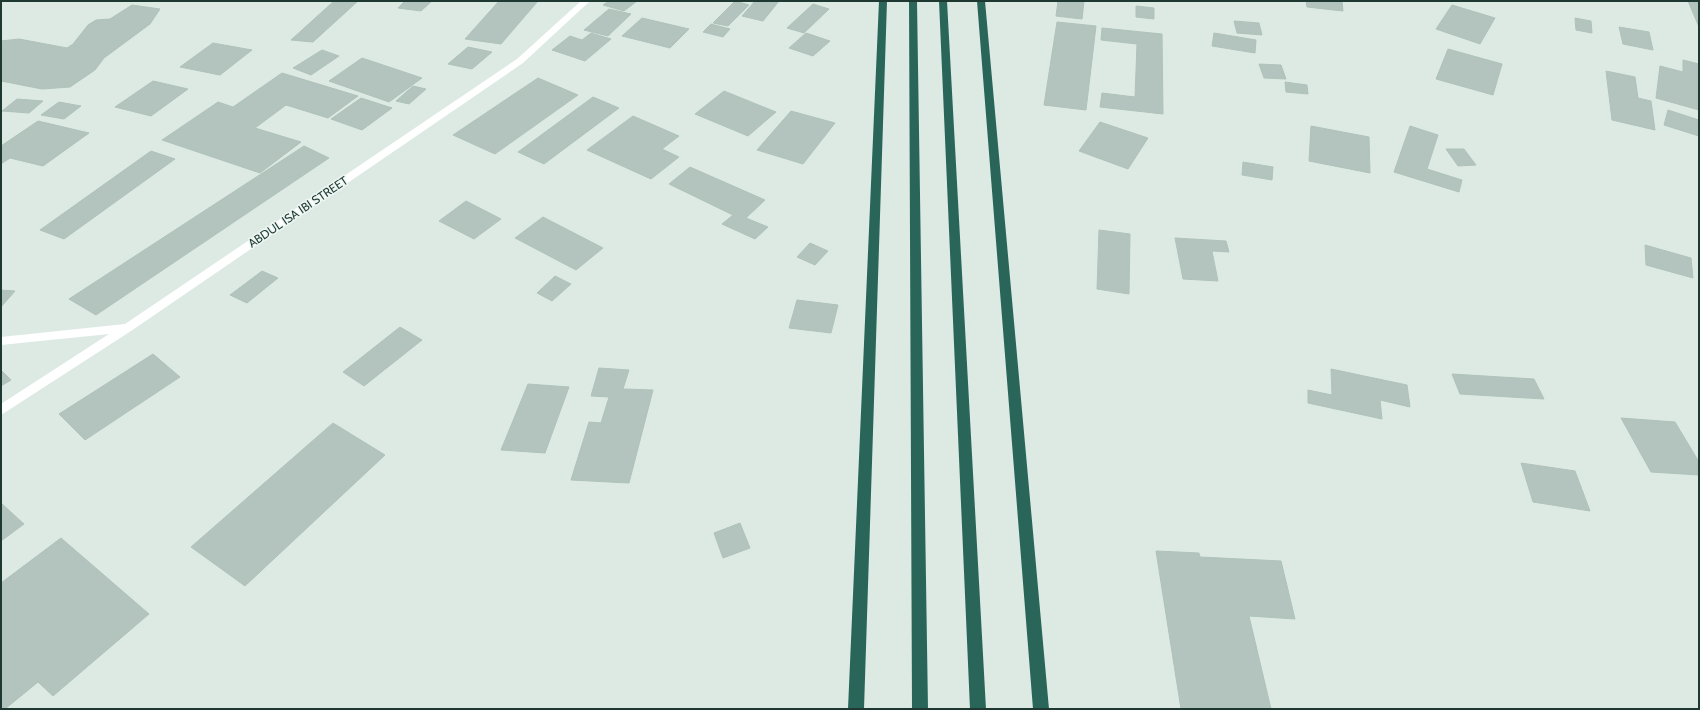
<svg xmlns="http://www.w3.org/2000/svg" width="1700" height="710" viewBox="0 0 1700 710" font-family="Cabin,sans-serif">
	<rect width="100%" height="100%" fill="#ddeae4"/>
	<path fill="#b2c4bd" stroke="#afc3bb" d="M334 1H358L313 42 291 40Z
		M405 1H432L421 11 398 8Z
		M495 1H538L501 44 465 39 499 1Z
		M609 1H637L624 11 603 5Z
		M735 1 749 5 728 26 713 23Z
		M755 1H779L763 21 742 16Z
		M1058 1H1084L1082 19 1056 16Z
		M1306 1H1342L1343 11 1307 7Z
		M1688 1H1699V27Z
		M813 4 829 9 804 33 787 28Z
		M132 5 160 9 150 24 104 58 95 70 70 87 42 89 1 81V41L19 39 67 48 73 44 88 25 96 20 110 19Z
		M1452 5 1495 18 1480 44 1436 29Z
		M1136 6 1154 8V19L1136 17Z
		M609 9 631 14 608 36 584 30Z
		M642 18 689 29 670 48 622 36Z
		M1575 18 1591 21 1592 33 1576 30Z
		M1234 21 1259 23 1262 35 1237 33Z
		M1057 22 1096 26 1086 110 1044 105Z
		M711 24 730 29 723 37 703 32Z
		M1619 27 1649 32 1653 50 1623 44Z
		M1102 28 1162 34 1163 114 1100 107 1102 93 1135 97 1137 44 1101 40Z
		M591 33 611 39 585 61 552 50 570 36 582 40Z
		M806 33 830 41 813 56 789 48Z
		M1214 33 1256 40 1255 53 1212 46Z
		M213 43 252 50 220 75 180 67Z
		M468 47 492 52 472 69 448 64Z
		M1448 49 1502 64 1493 95 1436 79Z
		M322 50 339 56 311 75 293 68Z
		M362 58 422 78 389 102 329 81Z
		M1683 60 1699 64V110L1656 98 1660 66 1683 72Z
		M1259 64 1281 65 1286 79 1264 78Z
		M1606 71 1635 77 1638 98 1651 101 1655 130 1612 120Z
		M282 73 358 96 328 118 286 105 255 128 301 142 260 173 162 140 218 102 233 107Z
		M538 78 578 95 495 154 453 135Z
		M153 81 188 89 151 116 115 107Z
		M1285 82 1307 85 1308 94 1286 92Z
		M413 86 426 89 409 104 396 101Z
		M724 91 776 112 748 136 695 114Z
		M593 97 619 108 544 164 518 152Z
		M361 98 392 108 362 130 331 119Z
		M17 99 43 101 29 113 2 111Z
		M59 102 81 106 64 119 41 115Z
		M1668 110 1699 120V136L1664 125Z
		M791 111 835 123 803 164 757 150Z
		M633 116 679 136 662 149 679 157 651 179 587 150Z
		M38 121 89 133 43 166 10 158 1 164V146Z
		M1100 122 1148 138 1128 169 1079 151Z
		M1311 126 1369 137 1370 173 1309 161Z
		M1410 126 1438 135 1427 169 1462 180 1459 192 1394 172Z
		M304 146 329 158 96 315 69 299Z
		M1446 149H1464L1476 165 1458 166Z
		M151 151 175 159 64 239 40 230Z
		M1243 162 1273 167 1272 180 1242 175Z
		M690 167 765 200 746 218 768 227 755 239 722 224 733 215 669 184Z
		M466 201 501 219 474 239 439 221Z
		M543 217 603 248 576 270 515 238Z
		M1099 230 1130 234 1129 294 1097 289Z
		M1175 238 1226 241 1229 252 1212 251 1218 281 1183 279Z
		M810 243 828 251 815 265 797 257Z
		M1645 245 1691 258 1693 278 1646 265Z
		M262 271 278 278 247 303 230 295Z
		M555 276 571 284 552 301 537 293Z
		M1 290 15 291 1 307Z
		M797 300 838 305 831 333 789 328Z
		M400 327 422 340 364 386 343 372Z
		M153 354 180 377 85 440 59 414Z
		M599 368 629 370 623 389 653 390 629 483 571 480 589 422 601 423 609 397 591 396Z
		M1331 369 1407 385 1410 407 1380 400 1382 419 1308 403V390L1332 395Z
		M1 370 11 380 1 386Z
		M1452 374 1534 379 1544 399 1460 394Z
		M528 384 569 387 545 453 501 450Z
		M1621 418 1675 422 1699 462V475L1651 472Z
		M333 423 385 455 245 586 191 547Z
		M1521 463 1575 471 1590 511 1533 502Z
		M1 503 24 524 1 541Z
		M740 523 750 548 723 558 714 533Z
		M61 538 149 614 53 696 38 682 5 709H1V583Z
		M1156 551 1199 553 1200 557 1281 561 1295 619 1249 616 1271 709H1181Z"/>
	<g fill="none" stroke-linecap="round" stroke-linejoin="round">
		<path fill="#fff" fill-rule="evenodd" d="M581 1H590L523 63 131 331 1 415V404L109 334 1 345V337L125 324 517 59Z"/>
		<path fill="#296659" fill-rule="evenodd" d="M879 1H887L864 709H848Z
			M909 1H917L928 709H912Z
			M939 1H947L986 709H970Z
			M977 1H985L1049 709H1033Z"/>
	</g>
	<g text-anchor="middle" stroke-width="3" stroke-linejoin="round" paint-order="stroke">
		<g font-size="12" fill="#1e3932" stroke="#edf6f2">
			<text transform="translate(298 212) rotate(-34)" y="4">ABDUL ISA IBI STREET</text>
		</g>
	</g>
	<rect width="1700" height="710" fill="none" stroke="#1e3932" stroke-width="4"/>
</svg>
